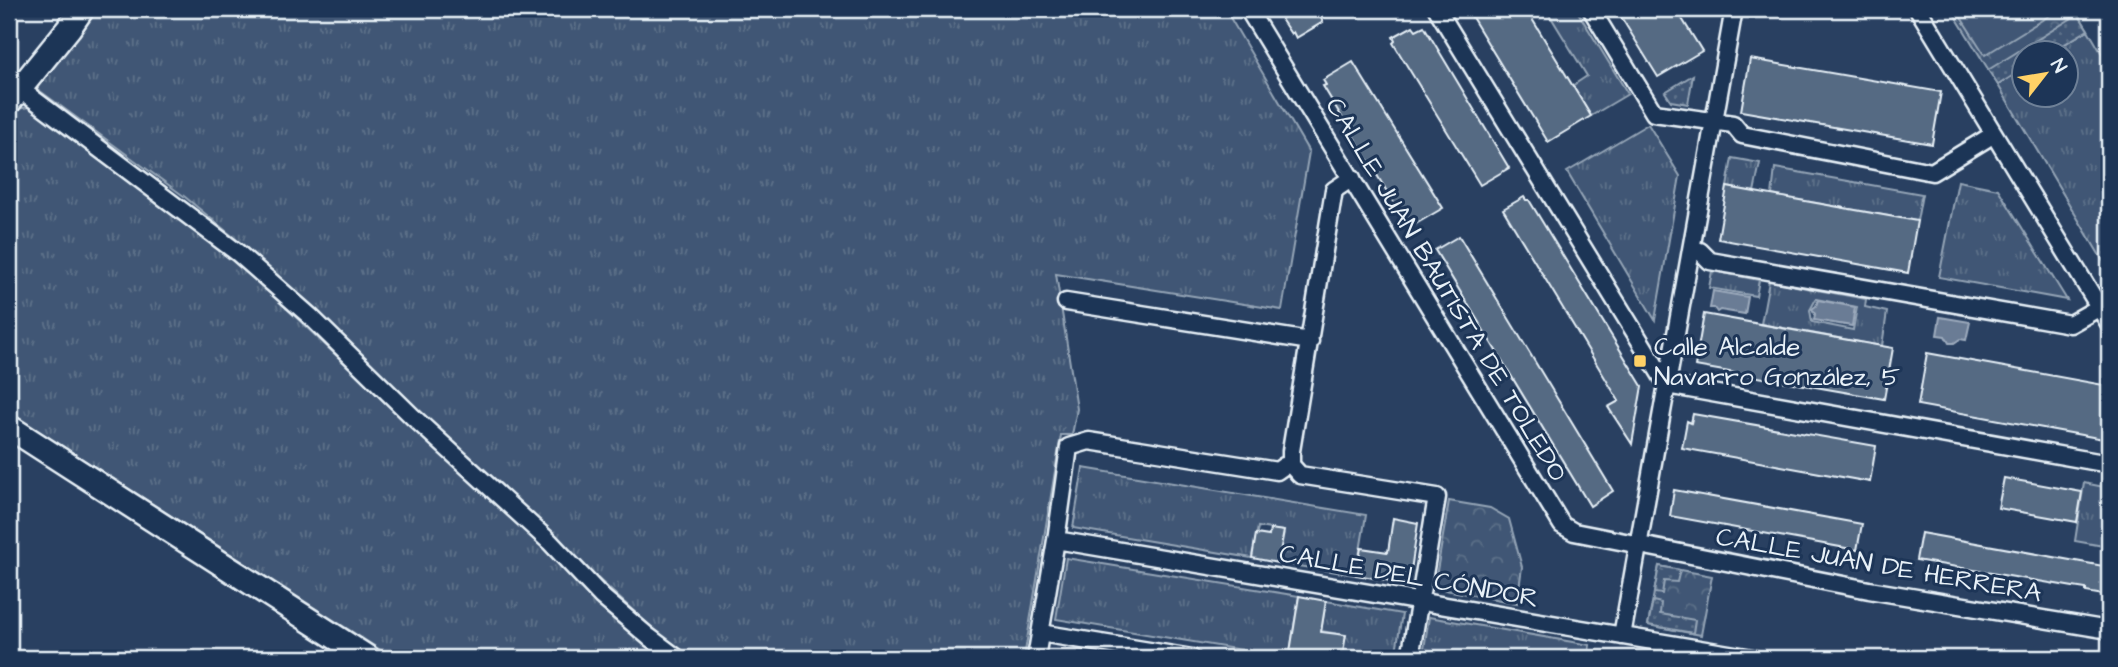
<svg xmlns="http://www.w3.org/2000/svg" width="2118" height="667" viewBox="0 0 2118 667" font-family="'Architects Daughter',sans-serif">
	<defs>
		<pattern id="grass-tufts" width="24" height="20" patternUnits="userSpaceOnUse" patternTransform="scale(1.75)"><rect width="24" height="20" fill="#415774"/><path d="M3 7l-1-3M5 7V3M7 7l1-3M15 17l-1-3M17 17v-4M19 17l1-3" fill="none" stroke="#5c7089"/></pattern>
		<pattern id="park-crowns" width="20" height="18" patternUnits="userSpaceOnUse" patternTransform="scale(1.75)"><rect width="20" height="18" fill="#415774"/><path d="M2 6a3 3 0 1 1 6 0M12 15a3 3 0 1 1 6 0" fill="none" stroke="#5c7089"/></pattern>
		<pattern id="garden-dots" width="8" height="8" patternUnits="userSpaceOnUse" patternTransform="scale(1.75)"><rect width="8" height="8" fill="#415774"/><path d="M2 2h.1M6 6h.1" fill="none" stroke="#5c7089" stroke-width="1.8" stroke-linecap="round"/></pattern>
	</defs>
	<rect width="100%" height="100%" fill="#294061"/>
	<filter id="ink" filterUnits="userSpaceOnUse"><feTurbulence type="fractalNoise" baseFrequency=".0143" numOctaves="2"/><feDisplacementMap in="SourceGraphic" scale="14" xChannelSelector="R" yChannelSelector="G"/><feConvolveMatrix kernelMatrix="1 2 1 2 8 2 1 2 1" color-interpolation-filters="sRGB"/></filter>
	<g filter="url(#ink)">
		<path fill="url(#grass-tufts)" stroke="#94a4b6" stroke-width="2" fill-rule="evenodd" d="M97 9H1225L1309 152 1282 310 1056 274 1077 409 1072 435H1061L1024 658H691L671 645 604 584 421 415 243 245 185 197 36 88Z
			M1546 9H1576L1628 94 1591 116 1572 86 1587 76Z
			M2088 30 2109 66V271L1998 85 2023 69 2024 94H2066V52H2051Z
			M29 107 245 269 419 434 549 551 610 616 666 658H393L9 412V119L17 109Z
			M1648 124 1680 176 1655 320 1567 172Z
			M1732 158 1760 163 1754 192 1727 187Z
			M1775 168 1922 194 1917 221 1772 195Z
			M1958 181 1998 189 2067 300 1939 277Z
			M1712 271 1759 280 1756 296 1709 288Z
			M1769 281 1866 299 1865 307 1887 312 1882 346 1761 324ZM1816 299 1857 307 1853 330 1812 322 1810 310Z
			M1083 468 1366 515 1356 575 1278 563 1283 531 1258 527 1252 558 1073 528Z
			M2084 483 2109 488V547L2075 541Z
			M1066 558 1299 596 1289 658 1056 619Z
			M1326 601 1402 614 1395 658H1342L1345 635 1321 631Z
			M1429 617 1590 645 1588 658H1455V655L1424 649Z"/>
		<path fill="url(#park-crowns)" stroke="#94a4b6" stroke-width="2" d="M1951 9H2075L2088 30 2051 52H2024L2023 69 1998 85Z
			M1449 501 1490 508 1509 519 1522 567 1517 603 1434 588Z
			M1659 566 1712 576 1701 635 1648 625Z"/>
		<path fill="url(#garden-dots)" stroke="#94a4b6" stroke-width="2" d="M2067 9H2075L2088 30 2051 52H2024L2023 69 1998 85 1988 70 2072 18Z
			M1693 75 1688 104 1671 101 1665 92Z
			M1659 566 1680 570 1677 582 1664 581 1662 594 1654 593Z
			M1653 601 1661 603 1660 614 1695 620 1693 633 1648 625Z"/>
		<path fill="#415774" stroke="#94a4b6" stroke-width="2" d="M1971 9H2049L2052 14 1985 55 1960 16Z"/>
		<path fill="#6b7c95" stroke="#9dabbd" stroke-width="2" d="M1713 291 1748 297 1745 314 1720 310 1717 312 1714 308H1710Z
			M1818 300 1855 307 1852 326 1814 320 1815 314 1812 309 1816 306Z
			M1940 317 1970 322 1966 340 1960 339 1954 343H1949L1945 336 1937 335Z"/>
		<path fill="#556a83" stroke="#e8f1f8" stroke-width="2" d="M1279 9H1335L1321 18 1323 22 1296 38 1293 32 1291 34 1281 19 1284 17Z
			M1467 9H1526L1591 116 1548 142Z
			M1616 9H1676L1702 51 1658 77Z
			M1413 26 1416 30 1424 26 1509 168 1480 185 1393 43 1395 41 1393 37Z
			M1750 59 1941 92 1932 144 1741 111Z
			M1353 62 1443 208 1409 228 1323 86 1326 85 1323 80Z
			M1727 187 1917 221 1908 273 1718 239Z
			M1524 197 1526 200H1529L1642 386 1632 444 1608 407 1619 401 1503 209Z
			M1459 236 1613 491 1590 506 1435 250Z
			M1704 314 1893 348 1884 399 1695 366Z
			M1927 353 2109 386V440L1918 405Z
			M1693 414 1876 446 1870 482 1682 448 1687 421 1691 423Z
			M2004 478 2082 492 2077 522 1998 508Z
			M1674 490 1862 524 1857 550 1670 516Z
			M1393 518 1418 523 1409 584 1356 575 1361 548 1388 552Z
			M1270 529 1284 531 1278 563 1252 558 1256 534 1269 536Z
			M1921 533 2109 567V596L2086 592V589L2073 587 1916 560Z
			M1299 596 1326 601 1321 632 1346 635 1342 658H1289Z"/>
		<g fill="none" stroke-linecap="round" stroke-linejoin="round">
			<defs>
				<path id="street" d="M1248 9 1562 525 1574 532 1869 590 2109 630
					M1437 9 1667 385
					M1591 9 1654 113 1733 124 1742 135 1932 172 1986 139
					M1918 9 2109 323
					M20 89 238 253 311 317 413 417 550 542 602 597 649 637 677 658
					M1691 250 1700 251 1710 261 2070 324 2100 307
					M1066 302 1310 341
					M1667 385 2109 464
					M1291 465V451L1334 190 1352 178
					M1056 540 1753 658
					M1040 633 1192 658
					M1622 636 1734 9
					M1036 658 1056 540 1069 447 1089 441 1271 470 1277 471 1284 466 1291 465 1300 475 1437 497 1410 658"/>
				<path id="secondary" d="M9 102 69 28 82 9
					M9 427 368 658"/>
			</defs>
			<use href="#street" stroke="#e8f1f8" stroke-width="21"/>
			<use href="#secondary" stroke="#e8f1f8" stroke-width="28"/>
			<use href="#street" stroke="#1d3557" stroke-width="16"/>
			<use href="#secondary" stroke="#1d3557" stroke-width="23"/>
		</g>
	</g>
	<rect fill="#ffd166" stroke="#1d3557" stroke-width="2.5" x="1633" y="354" width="14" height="14" rx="3.5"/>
	<g text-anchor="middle" stroke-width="6" stroke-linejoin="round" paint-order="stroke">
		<g font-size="26" fill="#e8f1f8" stroke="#1d3557">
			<text transform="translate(1447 289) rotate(59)" y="9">CALLE JUAN BAUTISTA DE TOLEDO</text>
			<text transform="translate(1879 564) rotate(10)" y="9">CALLE JUAN DE HERRERA</text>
			<text transform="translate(1409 575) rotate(10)" y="9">CALLE DEL CÓNDOR</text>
		</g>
		<g font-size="26" fill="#e8f1f8" stroke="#1d3557" text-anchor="start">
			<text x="1654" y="355">Calle Alcalde<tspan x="1654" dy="30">Navarro González, 5</tspan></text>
		</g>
	</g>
	<rect width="2118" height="667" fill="none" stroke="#1d3557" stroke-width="35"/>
	<rect x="18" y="18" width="2083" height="632" fill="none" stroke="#e8f1f8" stroke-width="2.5" filter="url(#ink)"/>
	<g transform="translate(2045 74) rotate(59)"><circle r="33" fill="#1d3557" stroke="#6e8097" stroke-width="2"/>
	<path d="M0-5L12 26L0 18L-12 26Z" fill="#ffd166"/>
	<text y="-10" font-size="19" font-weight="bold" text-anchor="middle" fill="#e8f1f8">N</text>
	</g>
</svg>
